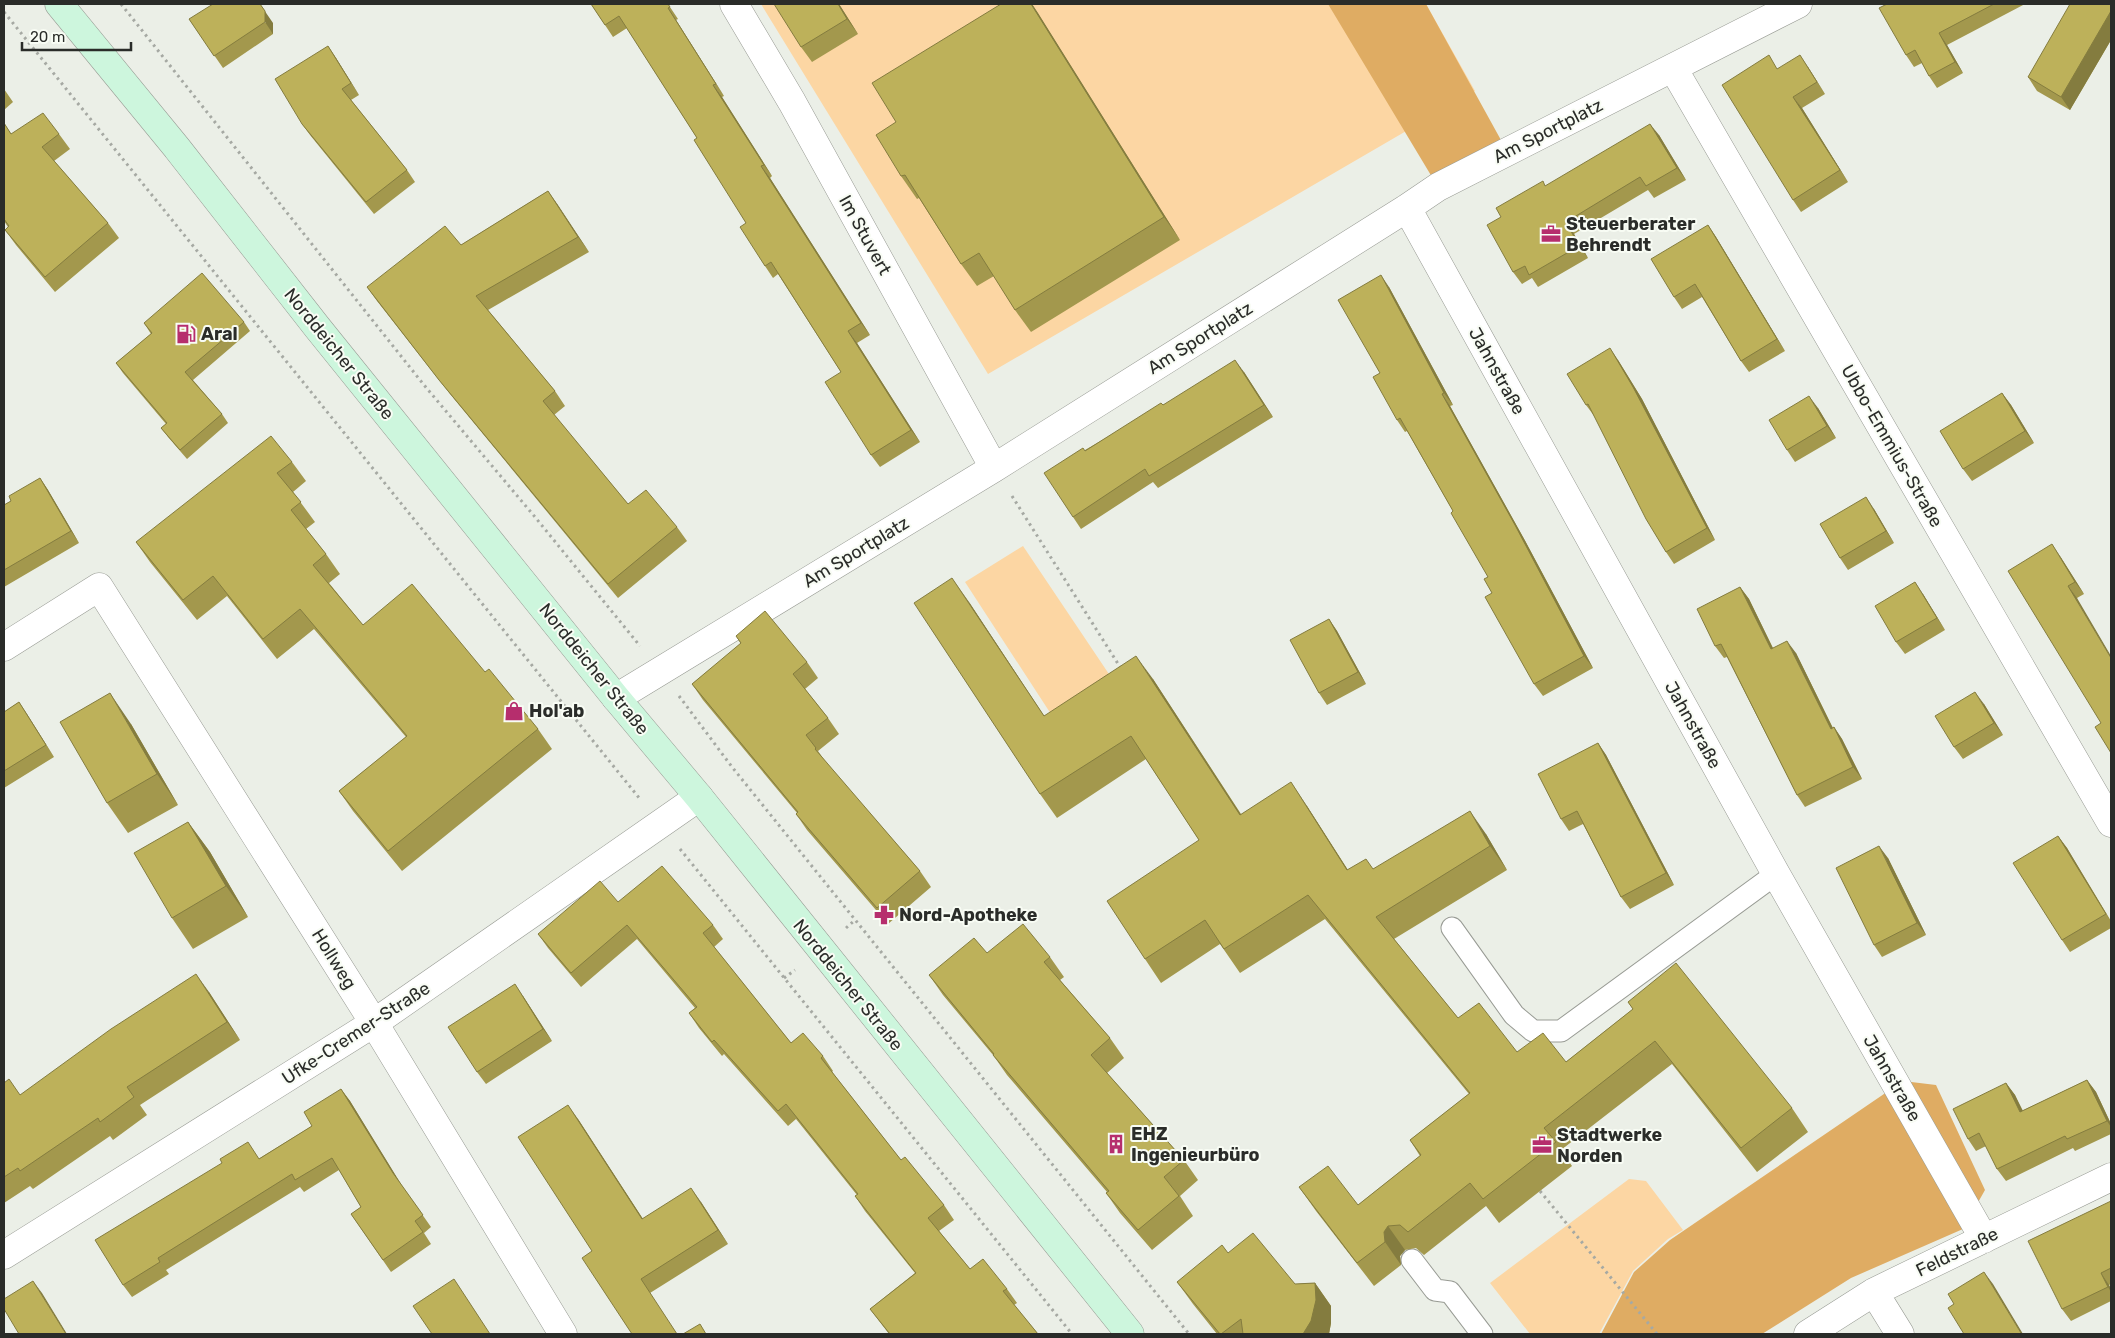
<svg xmlns="http://www.w3.org/2000/svg" width="2115" height="1338" viewBox="0 0 2115 1338" font-family="Rubik,sans-serif">
	<rect width="100%" height="100%" fill="#ebefe7"/>
	<path fill="#fcd6a3" d="M761 4H1426L1475 91 988 374Z
		M1023 546 1121 692 1062 731 965 582Z
		M1629 1179 1646 1181 1683 1230 1668 1239 1633 1271 1599 1334H1530L1490 1283Z"/>
	<path fill="#dfac63" d="M1328 4H1426L1507 151 1438 187Z
		M1903 1081 1936 1085 1985 1190 1963 1229 1851 1278 1762 1334H1601L1634 1272 1670 1240Z"/>
	<g fill="none" stroke-linecap="round" stroke-linejoin="round">
		<defs>
			<path id="service" d="M1452 928 1514 1015 1533 1031H1561L1776 874
				M1412 1260 1435 1290 1450 1292 1482 1334"/>
			<path id="minor" d="M734 4 792 102 994 468
				M1673 68 2111 823
				M1407 208 1776 874 1984 1239
				M4 647 99 587 374 1023 563 1334
				M616 698 994 468 1407 208 1438 187 1798 4
				M4 1255 374 1023 699 797
				M1874 1292 1900 1334
				M1808 1334 1874 1292 2111 1177"/>
			<path id="secondary" d="M59 4 177 148 317 327 616 698 699 797 1130 1334"/>
		</defs>
		<use href="#service" stroke="#989b94" stroke-width="23"/>
		<use href="#minor" stroke="#989b94" stroke-width="29"/>
		<use href="#secondary" stroke="#989b94" stroke-width="29"/>
		<path stroke="#a6a9a3" stroke-width="3" stroke-dasharray="2.5 4" stroke-linecap="butt" d="M121 4 424 385 535 517 640 646
			M4 12 640 799
			M1012 496 1122 670
			M679 696 732 767 1189 1334
			M680 849 1072 1334
			M846 928 855 920
			M784 978 795 970
			M1540 1191 1657 1334"/>
		<use href="#service" stroke="#fff" stroke-width="21"/>
		<use href="#minor" stroke="#fff" stroke-width="28"/>
		<use href="#secondary" stroke="#cdf6dd" stroke-width="28"/>
	</g>
	<path fill="#a3984d" d="M591 4H668L678 19 676 20 724 96 722 97 772 176 770 178 870 335 857 343 920 442 880 467 871 455 841 372 778 274 773 278 765 266 746 223 697 138 627 28 613 37Z
		M839 4 858 34 812 62 801 47Z
		M1001 4H1032L1180 240 1031 332 1015 310 994 276 977 286 961 264 919 198 917 199 901 176 896 122Z
		M1887 4H2025L1947 45 1963 73 1937 88 1929 76 1922 63 1914 67 1906 55Z
		M2111 4V40L2070 110 2037 91 2028 77Z
		M189 19 273 23V34L223 68Z
		M328 46 336 58 359 95 351 100 407 170 415 182 374 214 310 135 302 124Z
		M1808 67 1825 94 1802 108 1848 182 1801 212 1793 200 1778 68Z
		M4 89 13 102 4 110Z
		M4 123 11 134H59L70 149 54 161 108 223 119 238 55 292 16 245 5 230 8 227 4 221Z
		M1659 135 1686 180 1654 198 1648 190 1574 234 1588 258 1538 287 1532 278 1522 284 1513 272 1501 217 1546 186Z
		M548 191 589 252 488 310 555 391 565 406 554 415 628 504 677 527 687 541 618 598 450 394 377 301 367 287 461 245Z
		M1708 225 1716 237 1785 351 1749 372 1741 361 1702 297 1682 309 1674 297Z
		M1389 287 1453 405 1450 406 1523 537 1593 668 1543 696 1534 684 1492 593 1488 577 1453 511 1407 431 1405 432 1397 420Z
		M244 322 250 331 193 380 222 414 228 423 187 459 168 437 161 428 166 424 123 373 116 363 151 334 144 323Z
		M1618 360 1642 399 1715 540 1674 564 1666 552 1595 417 1586 405Z
		M1244 372 1273 417 1158 488 1153 482 1081 529 1073 517 1085 450 1163 405Z
		M2002 393 2011 405 2034 443 1972 481 1963 469Z
		M1818 408 1836 438 1795 462 1787 450Z
		M292 462 306 481 293 492 315 522 306 529 326 554 340 574 329 583 363 625 485 672 538 729 552 749 402 871 353 811 339 791 406 737 314 629 277 659 227 596 197 620 150 562 136 542Z
		M40 478 48 490 79 543 4 587V505L11 501Z
		M1874 509 1894 543 1848 570 1840 558Z
		M2060 556 2084 594 2077 598 2101 723Z
		M1740 587 1749 599 1773 648 1796 653 1833 728 1834 727 1842 739 1862 779 1805 807 1797 795 1727 657 1724 658 1715 646Z
		M1923 594 1945 630 1905 654 1896 642Z
		M969 602 1044 716 1153 679 1241 814 1307 806 1348 870 1373 869 1486 834 1507 870 1394 939 1458 1018 1517 1052 1566 1062 1633 1009 1628 1002 1792 1108 1808 1132 1757 1172 1672 1064 1561 1150 1572 1166 1499 1223 1486 1206 1424 1255 1416 1248 1405 1250 1400 1256 1401 1265 1374 1286 1316 1211 1299 1187 1358 1205 1420 1156 1410 1140 1469 1094 1325 919 1240 973 1220 944 1161 983 1145 959 1199 840 1146 759 1057 818 1040 794Z
		M1329 619 1337 631 1366 684 1327 705 1319 693Z
		M736 636 807 662 818 678 805 689 828 718 839 734 818 751 827 764 920 871 931 887 888 924 807 830 796 814 797 813 703 700 692 684 741 644Z
		M19 702 54 757 4 788V712Z
		M1984 704 2003 735 1963 759 1954 747Z
		M131 724 178 805 128 833 107 803Z
		M1598 743 1606 755 1674 885 1630 909 1621 897 1583 824 1569 831 1561 819Z
		M188 822 210 852 248 917 193 949 172 918Z
		M2058 836 2067 848 2111 921V928L2070 952 2062 940Z
		M1888 858 1926 935 1882 957 1874 945Z
		M618 902 713 925 723 939 714 947 791 1043 823 1056 833 1071 832 1072 901 1160 944 1205 954 1220 939 1231 970 1269 1007 1289 1017 1303 1014 1305 1038 1334H889L870 1309 915 1273 865 1211 855 1196 857 1195 796 1119 788 1126 724 1054 722 1056 699 1028 689 1013 695 1008 637 939 581 987 548 948 538 934Z
		M987 953 1050 957 1064 977 1060 980 1110 1038 1124 1058 1107 1073 1184 1160 1198 1180 1180 1196 1193 1216 1152 1250 1120 1213 1106 1193 1107 1192 1007 1075 993 1055 943 995 929 975Z
		M209 992 240 1040 140 1105 147 1115 113 1140 110 1136 33 1189 30 1186 4 1203V1083L20 1095Z
		M523 996 552 1041 486 1084 477 1072Z
		M2087 1080 2096 1092 2111 1124V1134L2075 1151 2073 1148 2006 1181 1997 1169 1986 1146 1976 1151 1968 1139 2006 1083 2015 1095 2022 1111Z
		M341 1089 350 1101 400 1183 431 1227 424 1233 431 1244 391 1272 351 1214 361 1207 339 1170 304 1192 300 1187 166 1270 169 1274 132 1297 123 1285 260 1158 312 1126Z
		M578 1119 643 1219 701 1202 728 1244 650 1293 592 1251Z
		M2111 1201V1284L2109 1285 2111 1289V1301L2071 1321 2062 1309Z
		M1228 1253 1295 1284 1315 1283 1331 1306V1323L1329 1334H1217L1193 1304 1177 1282Z"/>
	<path fill="#847c3f" d="M260 4 273 23V34L265 22Z
		M838 4H839L858 34 847 19Z
		M1031 4H1032L1038 13 1180 240 1164 217Z
		M668 8 676 20 724 96 716 84Z
		M2111 11V40L2070 110 2061 97Z
		M1939 33 1947 45 1963 73 1955 62Z
		M328 46 336 58 359 95 351 83Z
		M1800 55 1808 67 1825 94 1817 82Z
		M713 85 722 97 772 176 764 165Z
		M1793 97 1802 108 1848 182 1840 170Z
		M1650 124 1659 135 1686 180 1677 168Z
		M761 166 770 178 870 335 861 323Z
		M548 191 558 205 589 252 578 237Z
		M1566 222 1574 234 1588 258 1579 246Z
		M1708 225 1716 237 1785 351 1777 339Z
		M1381 275 1389 287 1453 405 1444 393Z
		M848 331 857 343 920 442 911 430Z
		M1610 348 1618 360 1642 399 1715 540 1707 528Z
		M1235 360 1244 372 1273 417 1264 405Z
		M2002 393 2011 405 2034 443 2025 431Z
		M1442 394 1450 406 1523 537 1593 668 1584 656Z
		M1809 396 1818 408 1836 438 1827 426Z
		M40 478 48 490 79 543 71 531Z
		M1866 497 1874 509 1894 543 1886 531Z
		M2052 544 2060 556 2084 594 2075 582Z
		M952 578 969 602 1060 740Z
		M1915 582 1923 594 1945 630 1937 618Z
		M2068 586 2077 598 2111 656V658Z
		M1740 587 1749 599 1779 661 1771 649Z
		M1329 619 1337 631 1366 684 1358 672Z
		M1787 641 1796 653 1839 741 1831 729Z
		M1136 656 1153 679 1256 838 1240 815Z
		M1975 692 1984 704 2003 735 1994 723Z
		M110 693 131 724 178 805 157 774Z
		M19 702 27 714 54 757 46 745Z
		M1834 727 1842 739 1862 779 1853 767Z
		M1598 743 1606 755 1674 885 1666 873Z
		M1291 782 1307 806 1363 894 1347 870Z
		M1470 811 1486 834 1507 870 1490 846Z
		M188 822 210 852 248 917 226 886Z
		M2058 836 2067 848 2111 922 2106 914Z
		M1879 846 1888 858 1926 935 1917 923Z
		M196 974 209 992 240 1040 227 1022Z
		M515 984 523 996 552 1041 543 1029Z
		M2087 1080 2096 1092 2111 1124V1127L2107 1121Z
		M2006 1083 2015 1095 2029 1123 2020 1112Z
		M341 1089 350 1101 401 1184 393 1173Z
		M568 1105 578 1119 652 1233 642 1219Z
		M691 1188 701 1202 728 1244 718 1230Z
		M1388 1226 1405 1250 1400 1256 1401 1265 1385 1242 1384 1232Z
		M1984 1272 1993 1284 2023 1334 2021 1333Z
		M2101 1273 2109 1285 2111 1289V1292L2108 1287Z
		M33 1281 42 1293 67 1334H66Z
		M1315 1283 1331 1306V1323L1329 1334H1303Z"/>
	<path fill="#bdb15a" stroke="#847c3f" d="M213 4H260L265 11V22L214 56 189 19Z
		M591 4H668L670 7 668 8 716 84 713 85 764 165 761 166 861 323 848 331 911 430 871 455 825 382 841 372 771 262 765 266 740 227 746 223 694 140 697 138 619 16 605 25Z
		M774 4H838L847 19 801 47Z
		M1001 4H1031L1164 217 1015 310 979 253 961 264 905 175 901 176 876 135 896 122 872 83Z
		M1887 4H1994L1939 33 1955 62 1929 76 1915 50 1906 55 1879 8Z
		M2070 4H2111V11L2061 97 2028 77Z
		M328 46 351 83 342 89 407 170 366 202 302 124 275 79Z
		M1769 55 1777 69 1800 55 1817 82 1793 97 1840 170 1793 200 1722 85Z
		M43 113 59 134 42 147 108 223 45 277 5 230 9 226 4 219V123L11 134Z
		M1650 124 1677 168 1646 186 1640 177 1566 222 1579 246 1529 275 1525 266 1513 272 1487 225 1501 217 1496 208 1543 181 1545 186Z
		M548 191 578 237 476 296 555 391 543 401 628 504 646 490 677 527 608 584 439 380 367 287 445 226 461 245Z
		M1708 225 1777 339 1741 361 1695 284 1674 297 1651 259Z
		M202 273 244 322 185 372 222 414 180 450 161 428 167 423 116 363 152 333 144 323Z
		M1381 275 1444 393 1442 394 1515 525 1584 656 1534 684 1485 597 1492 593 1484 579 1488 577 1451 513 1453 511 1400 418 1397 420 1373 377 1380 373 1338 300Z
		M1610 348 1633 387 1707 528 1666 552 1646 519 1588 404 1586 405 1567 374Z
		M1235 360 1264 405 1149 476 1145 469 1073 517 1044 473 1083 448 1085 451 1161 403 1163 405Z
		M2002 393 2025 431 1963 469 1940 431Z
		M1809 396 1827 426 1787 450 1769 420Z
		M271 436 292 462 277 473 301 502 291 510 326 554 313 565 363 625 412 584 485 672 489 669 538 729 388 851 339 791 407 736 300 609 263 639 213 576 183 600 136 542Z
		M40 478 71 531 4 570V505L11 501 9 496Z
		M1866 497 1886 531 1840 558 1820 524Z
		M2052 544 2075 582 2068 586 2111 658V753L2095 727 2101 723 2008 571Z
		M952 578 1044 716 1136 656 1240 815 1291 782 1347 870 1366 859 1373 869 1470 811 1490 846 1376 917 1458 1018 1479 1003 1517 1052 1543 1033 1566 1062 1633 1009 1628 1002 1676 963 1792 1108 1741 1148 1655 1041 1544 1128 1556 1142 1483 1199 1470 1183 1408 1232 1400 1225 1388 1226 1384 1232 1385 1242 1357 1263 1299 1187 1328 1166 1358 1205 1421 1155 1410 1140 1470 1093 1308 895 1224 949 1205 920 1145 959 1107 901 1199 840 1131 736 1040 794 914 603Z
		M1915 582 1937 618 1896 642 1875 606Z
		M1740 587 1771 649 1787 641 1831 729 1834 727 1853 767 1797 795 1721 644 1715 646 1697 609Z
		M765 611 807 662 793 674 828 718 806 735 816 748 815 749 920 871 877 908 796 814 798 812 692 684 741 643 736 636Z
		M1329 619 1358 672 1319 693 1290 640Z
		M1975 692 1994 723 1954 747 1935 716Z
		M110 693 157 774 107 803 60 722Z
		M19 702 46 745 4 771V712Z
		M1598 743 1666 873 1621 897 1577 811 1561 819 1538 774Z
		M188 822 226 886 172 918 134 853Z
		M2058 836 2106 914 2062 940 2013 863Z
		M1879 846 1917 923 1874 945 1836 868Z
		M662 866 713 925 703 933 791 1043 803 1033 823 1056 821 1058 901 1160 905 1157 944 1205 928 1218 970 1269 983 1259 1007 1289 1003 1291 1038 1334H890L870 1309 916 1273 855 1196 858 1194 786 1104 778 1111 714 1040 712 1042 689 1013 697 1007 627 925 571 973 538 934 600 881 618 902Z
		M1023 924 1050 957 1044 962 1110 1038 1091 1055 1184 1160 1164 1177 1179 1196 1138 1230 1106 1193 1109 1191 993 1055 994 1054 929 975 974 938 987 953Z
		M196 974 227 1022 127 1087 134 1097 100 1122 98 1118 20 1171 18 1168 4 1177V1083L9 1079 20 1095 111 1029Z
		M515 984 543 1029 477 1072 448 1027Z
		M2087 1080 2107 1121 2067 1139 2065 1136 1997 1169 1979 1133 1968 1139 1953 1109 2006 1083 2020 1112Z
		M341 1089 393 1173 423 1215 415 1221 423 1232 383 1260 351 1214 361 1207 332 1158 295 1180 292 1174 158 1258 160 1262 123 1285 95 1240 222 1163 220 1159 248 1142 259 1159 312 1126 304 1112Z
		M568 1105 642 1219 691 1188 718 1230 641 1279 677 1334H632L582 1258 592 1251 518 1137Z
		M2111 1201V1268L2101 1273 2108 1287 2062 1309 2028 1241Z
		M1253 1233 1295 1284 1315 1283 1316 1300 1311 1321 1303 1334H1243L1241 1319 1221 1334H1220L1177 1282 1222 1245 1228 1253Z
		M1984 1272 2021 1333 2018 1334H1964L1948 1308 1954 1304 1948 1294Z
		M454 1279 490 1334H432L413 1306Z
		M33 1281 66 1334H19L4 1309V1299Z
		M700 1324 706 1334H683Z"/>
	<defs>
		<symbol id="office-bare" viewBox="-9 -9 18 18"><path d="M-6-3h4V-5.5h4V-3h4V5H-6ZM-1-4.5V-3h2v-1.5ZM-6 0V1H6V0Z" fill="#b62e6d" stroke="#f8fcf4" stroke-width="2.5" paint-order="stroke"/></symbol>
		<symbol id="fuel-bare" viewBox="-9 -9 18 18"><path d="M-5.5-6h7V0h2V4h1.3V-2.5L3-4.5l.8-.8L6-3V5H2.5V1h-1V6h-7ZM-4.2-4.7v3.2H.2V-4.7Z" fill="#b62e6d" stroke="#f8fcf4" stroke-width="2.5" paint-order="stroke"/></symbol>
		<symbol id="shop-bare" viewBox="-9 -9 18 18"><path d="M-5-2.5h2.3a2.7 3.5 0 0 1 5.4 0H5L5.5 6h-11ZM-1.5-2.5h3a1.5 2.3 0 0 0-3 0Z" fill="#b62e6d" stroke="#f8fcf4" stroke-width="2.5" paint-order="stroke"/></symbol>
		<symbol id="pharmacy-bare" viewBox="-9 -9 18 18"><path d="M-2-6h4v4h4v4h-4v4h-4v-4h-4v-4h4Z" fill="#b62e6d" stroke="#f8fcf4" stroke-width="2.5" paint-order="stroke"/></symbol>
		<symbol id="building-bare" viewBox="-9 -9 18 18"><path d="M-4-6H4V6H1V3H-1V6H-4ZM-2.5-4.3h1.7v1.8h-1.7ZM.8-4.3h1.7v1.8H.8ZM-2.5-1h1.7V.8h-1.7ZM.8-1h1.7V.8H.8Z" fill="#b62e6d" stroke="#f8fcf4" stroke-width="2.5" paint-order="stroke"/></symbol>
	</defs>
	<g fill-rule="evenodd">
		<use href="#office-bare" x="1537" y="220" width="28" height="28"/>
		<use href="#fuel-bare" x="172" y="320" width="28" height="28"/>
		<use href="#shop-bare" x="500" y="697" width="28" height="28"/>
		<use href="#pharmacy-bare" x="870" y="901" width="28" height="28"/>
		<use href="#building-bare" x="1102" y="1130" width="28" height="28"/>
		<use href="#office-bare" x="1528" y="1131" width="28" height="28"/>
	</g>
	<g text-anchor="middle" stroke-width="4" stroke-linejoin="round" paint-order="stroke">
		<g font-size="18" fill="#2a2c29" stroke="#f8fcf4">
			<text transform="translate(1548 131) rotate(-27)" y="6">Am Sportplatz</text>
			<text transform="translate(865 235) rotate(61)" y="6">Im Stuvert</text>
			<text transform="translate(1200 338) rotate(-32)" y="6">Am Sportplatz</text>
			<text transform="translate(339 354) rotate(51)" y="6">Norddeicher Straße</text>
			<text transform="translate(1497 371) rotate(61)" y="6">Jahnstraße</text>
			<text transform="translate(1892 446) rotate(60)" y="6">Ubbo-Emmius-Straße</text>
			<text transform="translate(856 552) rotate(-31)" y="6">Am Sportplatz</text>
			<text transform="translate(594 669) rotate(51)" y="6">Norddeicher Straße</text>
			<text transform="translate(1693 725) rotate(61)" y="6">Jahnstraße</text>
			<text transform="translate(334 959) rotate(58)" y="6">Hollweg</text>
			<text transform="translate(848 985) rotate(51)" y="6">Norddeicher Straße</text>
			<text transform="translate(356 1033) rotate(-33)" y="6">Ufke-Cremer-Straße</text>
			<text transform="translate(1892 1078) rotate(60)" y="6">Jahnstraße</text>
			<text transform="translate(1957 1252) rotate(-26)" y="6">Feldstraße</text>
		</g>
		<g font-size="18" font-weight="bold" fill="#2a2c29" stroke="#f8fcf4" text-anchor="start">
			<text x="1566" y="230">Steuerberater<tspan x="1566" dy="21">Behrendt</tspan></text>
			<text x="201" y="340">Aral</text>
			<text x="529" y="717">Hol'ab</text>
			<text x="899" y="921">Nord-Apotheke</text>
			<text x="1131" y="1140">EHZ<tspan x="1131" dy="21">Ingenieurbüro</tspan></text>
			<text x="1557" y="1141">Stadtwerke<tspan x="1557" dy="21">Norden</tspan></text>
		</g>
	</g>
	<rect width="2115" height="1338" fill="none" stroke="#2a2c29" stroke-width="10"/>
	<path d="M22 42v8h109v-8" fill="none" stroke="#2a2c29" stroke-width="2.5"/>
	<text x="30" y="42" font-size="15" fill="#2a2c29" stroke="#f8fcf4" stroke-width="4" paint-order="stroke">20 m</text>
</svg>
